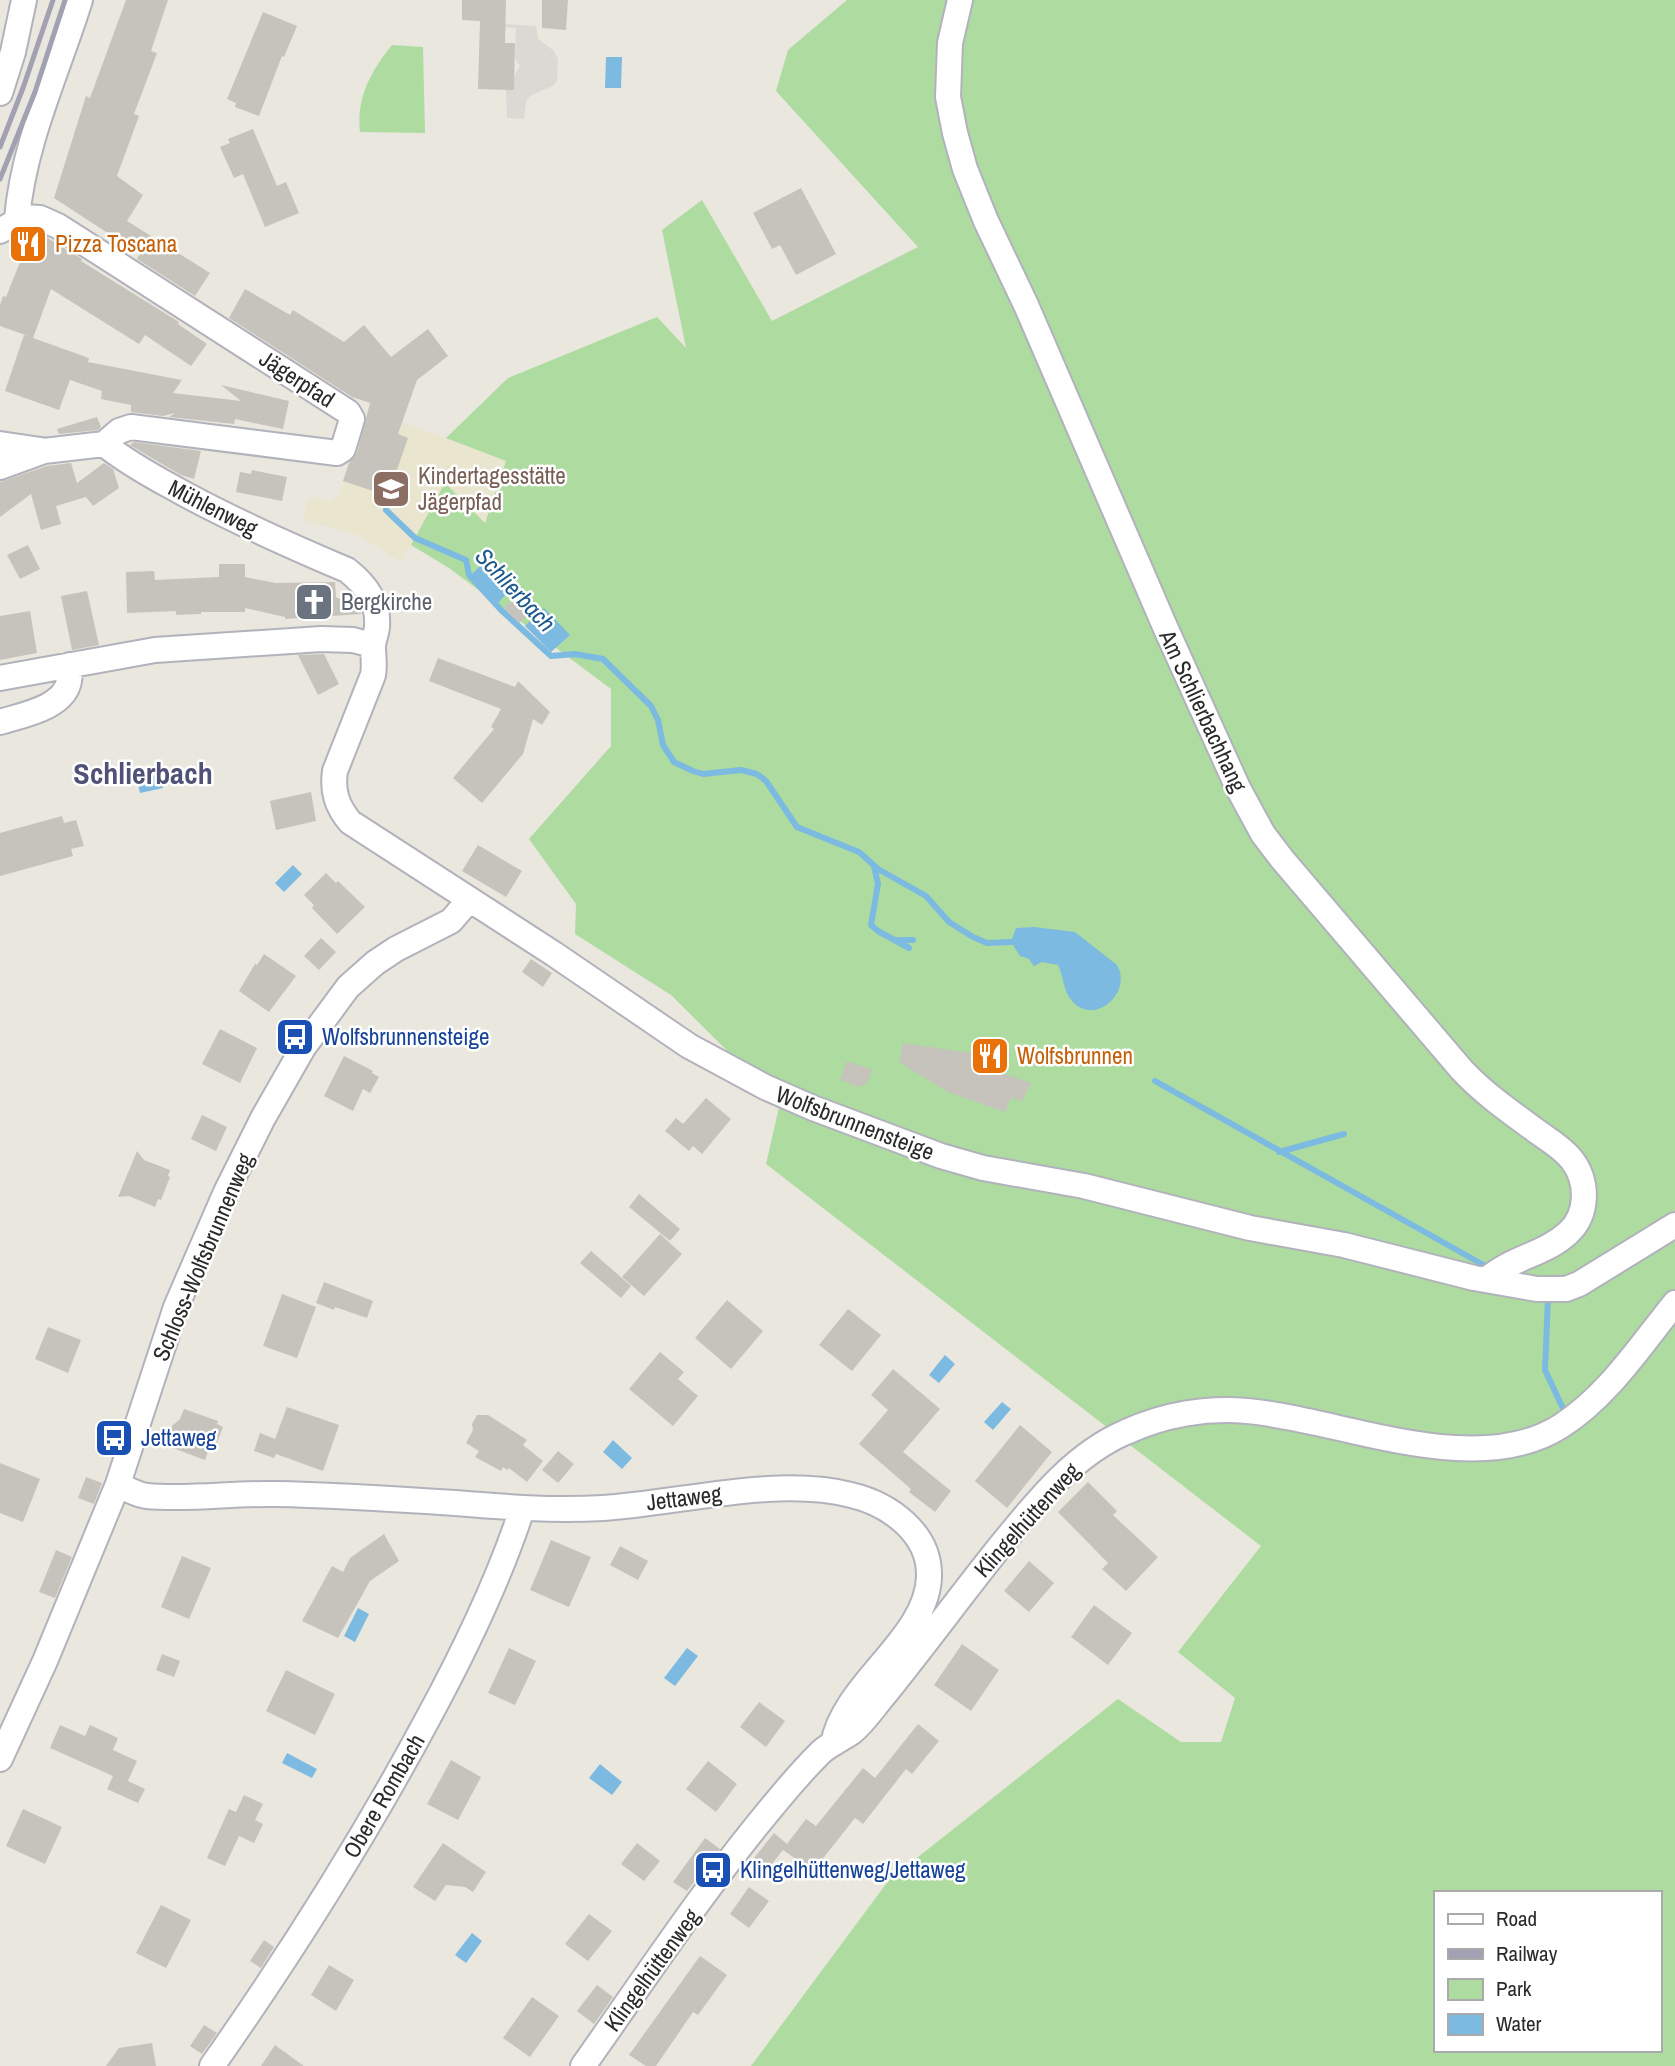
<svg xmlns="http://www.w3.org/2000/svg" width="1675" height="2066" viewBox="0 0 1675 2066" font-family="'Archivo Narrow',sans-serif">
	<rect width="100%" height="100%" fill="#eae7de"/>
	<path fill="#eae5cf" d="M378 413 506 461 484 523 445 484 401 562 358 535 303 520 307 501 315 497 330 501 339 494 363 424 373 427Z"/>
	<path fill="#addba0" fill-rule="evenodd" d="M847 0H1675V2066H751L889 1880 1118 1699 1181 1742H1221L1235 1698 1178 1652 1261 1546 766 1164 780 1103 671 995 575 934 576 904 529 839 611 746V689L449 568 411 545 445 483 485 523 506 461 446 438 508 378 657 317 686 348 662 230 702 200 772 321 918 247 776 91 788 50ZM1435 1893H1659V2050H1435Z
		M392 45 423 47 425 133 360 132C356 98 371 71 392 45Z"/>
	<path fill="#dbd9d4" d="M502 24 536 26 538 39 553 50 558 59 557 81 552 86 530 96 526 102 524 119 507 118 506 90 520 66 515 58 516 28 502 27Z"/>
	<path fill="#7cbae1" d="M606 57H622L621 88H605Z
		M481 565 507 593 498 603 471 575Z
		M544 608 570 635 551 652 525 626Z
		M161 774 163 788 140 793 137 780Z
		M293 865 302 874 284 892 275 883Z
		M1034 927 1075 932 1117 965C1133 992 1095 1027 1072 1001 1063 991 1064 977 1058 965L1042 962 1034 966 1029 959 1020 956 1011 942 1016 928Z
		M945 1355 955 1364 939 1383 929 1375Z
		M1002 1402 1011 1409 993 1430 984 1422Z
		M613 1440 632 1458 622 1469 603 1452Z
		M358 1608 369 1614 355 1642 344 1636Z
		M687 1648 698 1656 675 1686 664 1678Z
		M287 1753 317 1769 312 1778 282 1763Z
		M600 1764 622 1782 612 1795 589 1778Z
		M472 1933 482 1941 466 1963 455 1955Z"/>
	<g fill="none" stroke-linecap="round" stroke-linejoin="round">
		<path stroke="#7cbae1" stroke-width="6" d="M386 510 415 538 466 560 469 575 501 610 551 656 575 654 603 659 651 706 658 720 663 745 674 762 693 771 703 774 741 770 757 774 766 781 797 827 859 852 878 869 926 896 949 922 973 937 987 943 1011 942
			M874 866 878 884 871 925 878 931 909 948
			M898 940H913
			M1155 1081 1489 1268
			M1279 1152 1344 1134
			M1548 1298 1545 1370 1566 1415"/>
	</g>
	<path fill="#c6c3bd" d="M126 0H168L151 51 157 53 134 114 139 116 117 176 143 195 127 221 210 273 195 296 137 259 140 254 54 198 86 96 90 98Z
		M462 0H506L505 43H515L514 90 478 89 480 21 462 20Z
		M542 0H568L566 30 542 28Z
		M263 12 297 26 284 57 282 56 259 116 235 107 236 103 227 99Z
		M253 129 277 186 286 182 299 213 265 227 243 174 234 178 220 147 230 143 228 139Z
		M801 188 836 254 796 275 780 245 772 249 753 213Z
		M46 237 82 259 81 261 179 322 178 324 207 344 191 366 145 335 139 344 51 289 33 338 89 358 88 362 182 380 173 393 241 401 221 385 289 401 283 429 235 419 234 424 169 417 175 413 163 416 131 412V405L101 399 102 391 70 380 59 410 5 391 24 335 31 337 0 326V305L3 296 6 297 27 245 39 244Z
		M245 289 290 315 293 310 344 342 364 325 391 357 428 329 448 356 417 380 398 434 408 438 388 496 343 481 349 463 357 453 370 403 352 397 229 318Z
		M97 417 101 427 98 430 59 434 57 429Z
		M134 442 201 451 194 479 181 475 145 454 130 445Z
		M71 463 77 483 104 463 113 469 119 488 93 506 86 497 56 506 61 524 41 530 31 494 0 517V482L47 466Z
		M252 470 287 477 282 501 236 492 240 472 251 474Z
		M28 545 40 569 20 579 7 555Z
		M219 564H245V577L276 583 335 582 336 597 360 610 361 614 285 619V617L245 608V612H201V614L176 615V611L127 613 126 572 154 571 155 580 219 577Z
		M87 591 99 645 72 650 61 596Z
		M521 592 535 607 519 623 504 608Z
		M30 611 37 653 0 660V616Z
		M324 654 339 684 318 695 298 655Z
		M438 658 515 687 518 681 550 712 542 725 533 719 523 754 482 803 453 778 494 729 491 727 501 709 429 681Z
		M311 792 316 821 276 830 270 801Z
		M62 816 64 823 76 820 84 846 71 849 73 856 0 876V833Z
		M478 845 522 871 506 897 462 871Z
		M326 873 336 883 338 881 365 907 337 934 312 908 314 905 304 895Z
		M321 938 336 952 319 970 304 956Z
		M264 954 296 976 269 1012 239 991 255 964 257 965Z
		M531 959 552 973 543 987 522 972Z
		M220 1029 257 1048 240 1083 202 1064Z
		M973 1042 1011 1053 1005 1074 1031 1083 1022 1101 1011 1098 1005 1112 948 1092 899 1062 903 1043 970 1053Z
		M344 1056 373 1071 372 1073 379 1077 370 1093 363 1089 353 1111 324 1096Z
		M847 1061 872 1070 867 1083 859 1087 840 1080Z
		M706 1098 731 1119 702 1154 693 1146 689 1151 665 1131 676 1118 683 1124Z
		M202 1115 227 1127 216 1151 191 1139Z
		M137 1151 144 1160 170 1170 168 1176 170 1177 161 1200 158 1199 155 1207 129 1196 118 1197Z
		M639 1194 680 1229 670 1241 629 1207Z
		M660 1234 682 1254 644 1296 622 1277Z
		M591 1251 631 1286 621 1298 580 1263Z
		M324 1282 373 1301 367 1318 335 1307 334 1310 316 1303Z
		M282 1294 316 1307 297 1358 263 1346Z
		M727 1300 763 1331 731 1369 695 1338Z
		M848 1309 881 1335 852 1371 819 1345Z
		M48 1327 81 1340 68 1373 35 1359Z
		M660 1352 684 1372 678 1379 698 1396 673 1426 629 1389Z
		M893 1369 940 1409 903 1452 951 1491 935 1512 909 1492 911 1489 859 1444 888 1410 871 1395Z
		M287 1407 339 1425 323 1471 276 1454 274 1458 254 1451 260 1433 275 1439Z
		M184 1409 218 1421 217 1424 223 1427 215 1448 210 1446 205 1460 170 1447 174 1437 171 1427 180 1419Z
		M477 1415H488L527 1440 523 1445 543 1461 527 1482 509 1468 507 1470 503 1467 501 1471 475 1457 479 1451 466 1443 473 1430 472 1424Z
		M1020 1425 1052 1452 1007 1508 975 1481Z
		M558 1451 574 1464 558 1483 542 1470Z
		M0 1463 40 1479 23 1522 0 1513Z
		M86 1477 102 1483 94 1504 78 1498Z
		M1088 1482 1117 1511 1113 1515 1158 1557 1126 1591 1102 1569 1108 1563 1058 1512Z
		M384 1534 399 1561 370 1581 338 1638 302 1621 332 1566 343 1572 350 1558Z
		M551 1540 591 1557 569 1607 530 1590Z
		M620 1546 648 1561 638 1580 610 1565Z
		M56 1550 72 1557 55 1598 39 1592Z
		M182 1556 211 1568 189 1619 161 1607Z
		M1029 1561 1054 1583 1029 1612 1004 1591Z
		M1094 1605 1132 1633 1108 1665 1071 1637Z
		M962 1644 999 1670 971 1711 934 1685Z
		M509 1648 536 1661 515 1705 488 1693Z
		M162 1654 180 1661 174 1677 156 1670Z
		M286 1670 335 1694 315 1735 266 1711Z
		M759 1702 785 1721 766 1747 740 1727Z
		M918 1724 939 1741 912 1774 906 1769 863 1824 855 1818 813 1871 783 1850 768 1869 754 1858 774 1833 787 1844 806 1819 816 1826 863 1768 875 1778Z
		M60 1725 85 1736 90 1725 118 1738 113 1750 137 1761 128 1781 145 1789 138 1803 107 1789 113 1776 50 1748Z
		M451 1760 481 1777 458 1820 427 1804Z
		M708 1761 737 1784 716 1812 686 1789Z
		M244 1795 263 1804 255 1820 263 1824 254 1843 239 1836 225 1866 207 1858 229 1809 236 1812Z
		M23 1809 62 1827 45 1864 6 1846Z
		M705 1838 720 1849 687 1891 673 1882Z
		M443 1843 486 1872 473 1892 465 1887 446 1885 435 1901 413 1887Z
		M637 1843 660 1861 644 1881 621 1864Z
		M749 1887 769 1901 749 1928 730 1914Z
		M161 1905 191 1920 166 1968 136 1953Z
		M589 1914 612 1931 588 1961 565 1944Z
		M264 1940 274 1947 261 1968 250 1961Z
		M700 1956 727 1975 698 2015 693 2012 656 2066H646L629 2055Z
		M329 1965 354 1980 336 2011 311 1995Z
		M597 1985 613 1997 594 2024 577 2011Z
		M532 1997 559 2016 530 2057 503 2038Z
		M204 2025 217 2033 202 2054 190 2046Z
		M152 2043 156 2066H106L119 2048Z
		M275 2045 304 2066H261Z"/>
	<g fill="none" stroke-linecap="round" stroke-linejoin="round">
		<defs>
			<path id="minor" d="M960 0 950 43 948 97 955 133 965 169 986 221 1026 305 1166 629 1238 788 1263 834 1282 859 1461 1069C1482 1092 1509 1111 1535 1130 1547 1139 1562 1147 1572 1160 1588 1181 1589 1214 1568 1233 1544 1255 1512 1257 1486 1280
				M0 93 13 52 24 0
				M17 219C23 144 58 71 80 0
				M0 231 24 217 40 218 58 226 348 412 352 419 343 449 337 453 131 427 119 431 104 444
				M0 444 41 450
				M0 467 44 451 104 444C125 461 148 474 172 487 229 519 288 545 347 570 365 584 379 602 377 626 377 633 373 640 373 647 373 657 375 665 373 675L335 771C332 792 337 806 350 822L554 954 689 1046 765 1087 813 1108 941 1156 983 1168 1084 1186 1250 1228 1344 1245 1474 1278 1537 1289H1566L1579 1284 1675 1225
				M0 678 155 650 321 639 353 640 372 645
				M0 722C22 715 64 708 69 681 70 676 70 670 70 665
				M118 1484C127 1489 137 1495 147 1496 189 1500 233 1493 275 1494 335 1495 395 1499 455 1503 504 1507 553 1511 603 1508 679 1503 778 1476 851 1495 889 1504 930 1533 929 1576 928 1638 844 1683 833 1744
				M0 1759 45 1661 118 1484 176 1307 226 1192 263 1118 303 1048 348 987 375 963 396 949 451 921 469 900
				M212 2066C290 1955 362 1841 426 1722 463 1654 498 1583 522 1509
				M583 2066C646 1977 707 1884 777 1801 791 1784 806 1767 821 1752 830 1744 842 1739 852 1732 863 1723 872 1710 881 1699 921 1650 958 1599 998 1549 1034 1505 1072 1455 1126 1432 1163 1415 1206 1407 1247 1411 1340 1419 1475 1481 1561 1426 1608 1396 1640 1346 1675 1303"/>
		</defs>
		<use href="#minor" stroke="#b1b2bc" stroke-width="28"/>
		<use href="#minor" stroke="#fff" stroke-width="24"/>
		<path stroke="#a1a1b2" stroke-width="5" d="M0 147 23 88 53 0
			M0 179 35 92 65 0"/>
	</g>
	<defs>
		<symbol id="restaurant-square" viewBox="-11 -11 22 22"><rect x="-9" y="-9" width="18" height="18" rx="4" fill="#e8710a" stroke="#fff"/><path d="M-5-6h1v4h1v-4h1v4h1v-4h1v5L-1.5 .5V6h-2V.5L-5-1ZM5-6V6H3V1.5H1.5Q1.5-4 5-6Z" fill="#fff"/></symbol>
		<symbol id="school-square" viewBox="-11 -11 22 22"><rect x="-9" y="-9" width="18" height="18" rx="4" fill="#8d6e63" stroke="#fff"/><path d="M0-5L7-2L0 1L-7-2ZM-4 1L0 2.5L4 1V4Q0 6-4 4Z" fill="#fff"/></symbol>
		<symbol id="church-square" viewBox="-11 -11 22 22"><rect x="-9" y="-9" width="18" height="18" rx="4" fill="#6b7280" stroke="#fff"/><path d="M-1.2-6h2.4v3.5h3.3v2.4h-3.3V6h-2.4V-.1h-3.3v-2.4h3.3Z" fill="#fff"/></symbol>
		<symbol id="bus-square" viewBox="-11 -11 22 22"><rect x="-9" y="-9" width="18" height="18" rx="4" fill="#1a4fb4" stroke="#fff"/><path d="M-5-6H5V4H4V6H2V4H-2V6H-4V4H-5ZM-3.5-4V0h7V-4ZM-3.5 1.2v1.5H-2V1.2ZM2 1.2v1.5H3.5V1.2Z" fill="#fff"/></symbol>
	</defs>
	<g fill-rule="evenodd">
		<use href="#restaurant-square" x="6" y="222" width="44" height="44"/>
		<use href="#school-square" x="369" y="467" width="44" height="44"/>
		<use href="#church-square" x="292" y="580" width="44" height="44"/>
		<use href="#bus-square" x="273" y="1015" width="44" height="44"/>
		<use href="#restaurant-square" x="968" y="1034" width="44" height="44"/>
		<use href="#bus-square" x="92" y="1416" width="44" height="44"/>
		<use href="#bus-square" x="691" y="1848" width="44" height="44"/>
	</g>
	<g text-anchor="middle" stroke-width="5" stroke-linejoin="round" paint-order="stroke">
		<g font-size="23" fill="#c56008" stroke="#fff" text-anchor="start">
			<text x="55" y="252">Pizza Toscana</text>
			<text x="1017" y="1064">Wolfsbrunnen</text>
		</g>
		<g font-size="23" fill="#2a2a2a" stroke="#fff">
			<text transform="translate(297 379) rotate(33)" y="8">Jägerpfad</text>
			<text transform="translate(213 508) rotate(27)" y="8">Mühlenweg</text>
			<text transform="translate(1203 711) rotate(65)" y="8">Am Schlierbachhang</text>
			<text transform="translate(855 1123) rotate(21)" y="8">Wolfsbrunnensteige</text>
			<text transform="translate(203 1257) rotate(-67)" y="8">Schloss-Wolfsbrunnenweg</text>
			<text transform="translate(684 1498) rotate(-7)" y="8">Jettaweg</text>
			<text transform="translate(1027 1520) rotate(-48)" y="8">Klingelhüttenweg</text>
			<text transform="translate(384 1796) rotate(-60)" y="8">Obere Rombach</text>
			<text transform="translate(652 1970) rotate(-54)" y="8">Klingelhüttenweg</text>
		</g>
		<g font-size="23" fill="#785e54" stroke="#fff" text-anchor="start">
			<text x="418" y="484">Kindertagesstätte<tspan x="418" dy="26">Jägerpfad</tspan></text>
		</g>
		<g font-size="23" fill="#5b616d" stroke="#fff" text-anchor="start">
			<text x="341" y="610">Bergkirche</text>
		</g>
		<g font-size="23" fill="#164399" stroke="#fff" text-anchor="start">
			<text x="322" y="1045">Wolfsbrunnensteige</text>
			<text x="141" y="1446">Jettaweg</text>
			<text x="740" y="1878">Klingelhüttenweg/Jettaweg</text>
		</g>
		<g font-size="24" font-style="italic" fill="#1c588c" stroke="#fff">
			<text transform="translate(515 590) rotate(47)" y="8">Schlierbach</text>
		</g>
		<g font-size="30" font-weight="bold" fill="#4f5176" stroke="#fff">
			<text x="143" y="784">Schlierbach</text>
		</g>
	</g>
	<rect x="1434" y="1891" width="228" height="161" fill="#ffffff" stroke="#aaaaaa" stroke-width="2"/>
	<rect x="1448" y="1914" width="35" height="10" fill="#ffffff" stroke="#aaaaaa" stroke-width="2"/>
	<text x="1496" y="1926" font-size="21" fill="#2a2a2a">Road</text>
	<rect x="1448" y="1949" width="35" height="10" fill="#a1a1b2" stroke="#aaaaaa" stroke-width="2"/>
	<text x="1496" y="1961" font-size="21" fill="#2a2a2a">Railway</text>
	<rect x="1448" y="1979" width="35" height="21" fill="#addba0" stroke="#aaaaaa" stroke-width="2"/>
	<text x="1496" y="1996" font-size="21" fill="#2a2a2a">Park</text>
	<rect x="1448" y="2014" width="35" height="21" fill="#7cbae1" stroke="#aaaaaa" stroke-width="2"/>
	<text x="1496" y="2031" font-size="21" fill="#2a2a2a">Water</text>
</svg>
